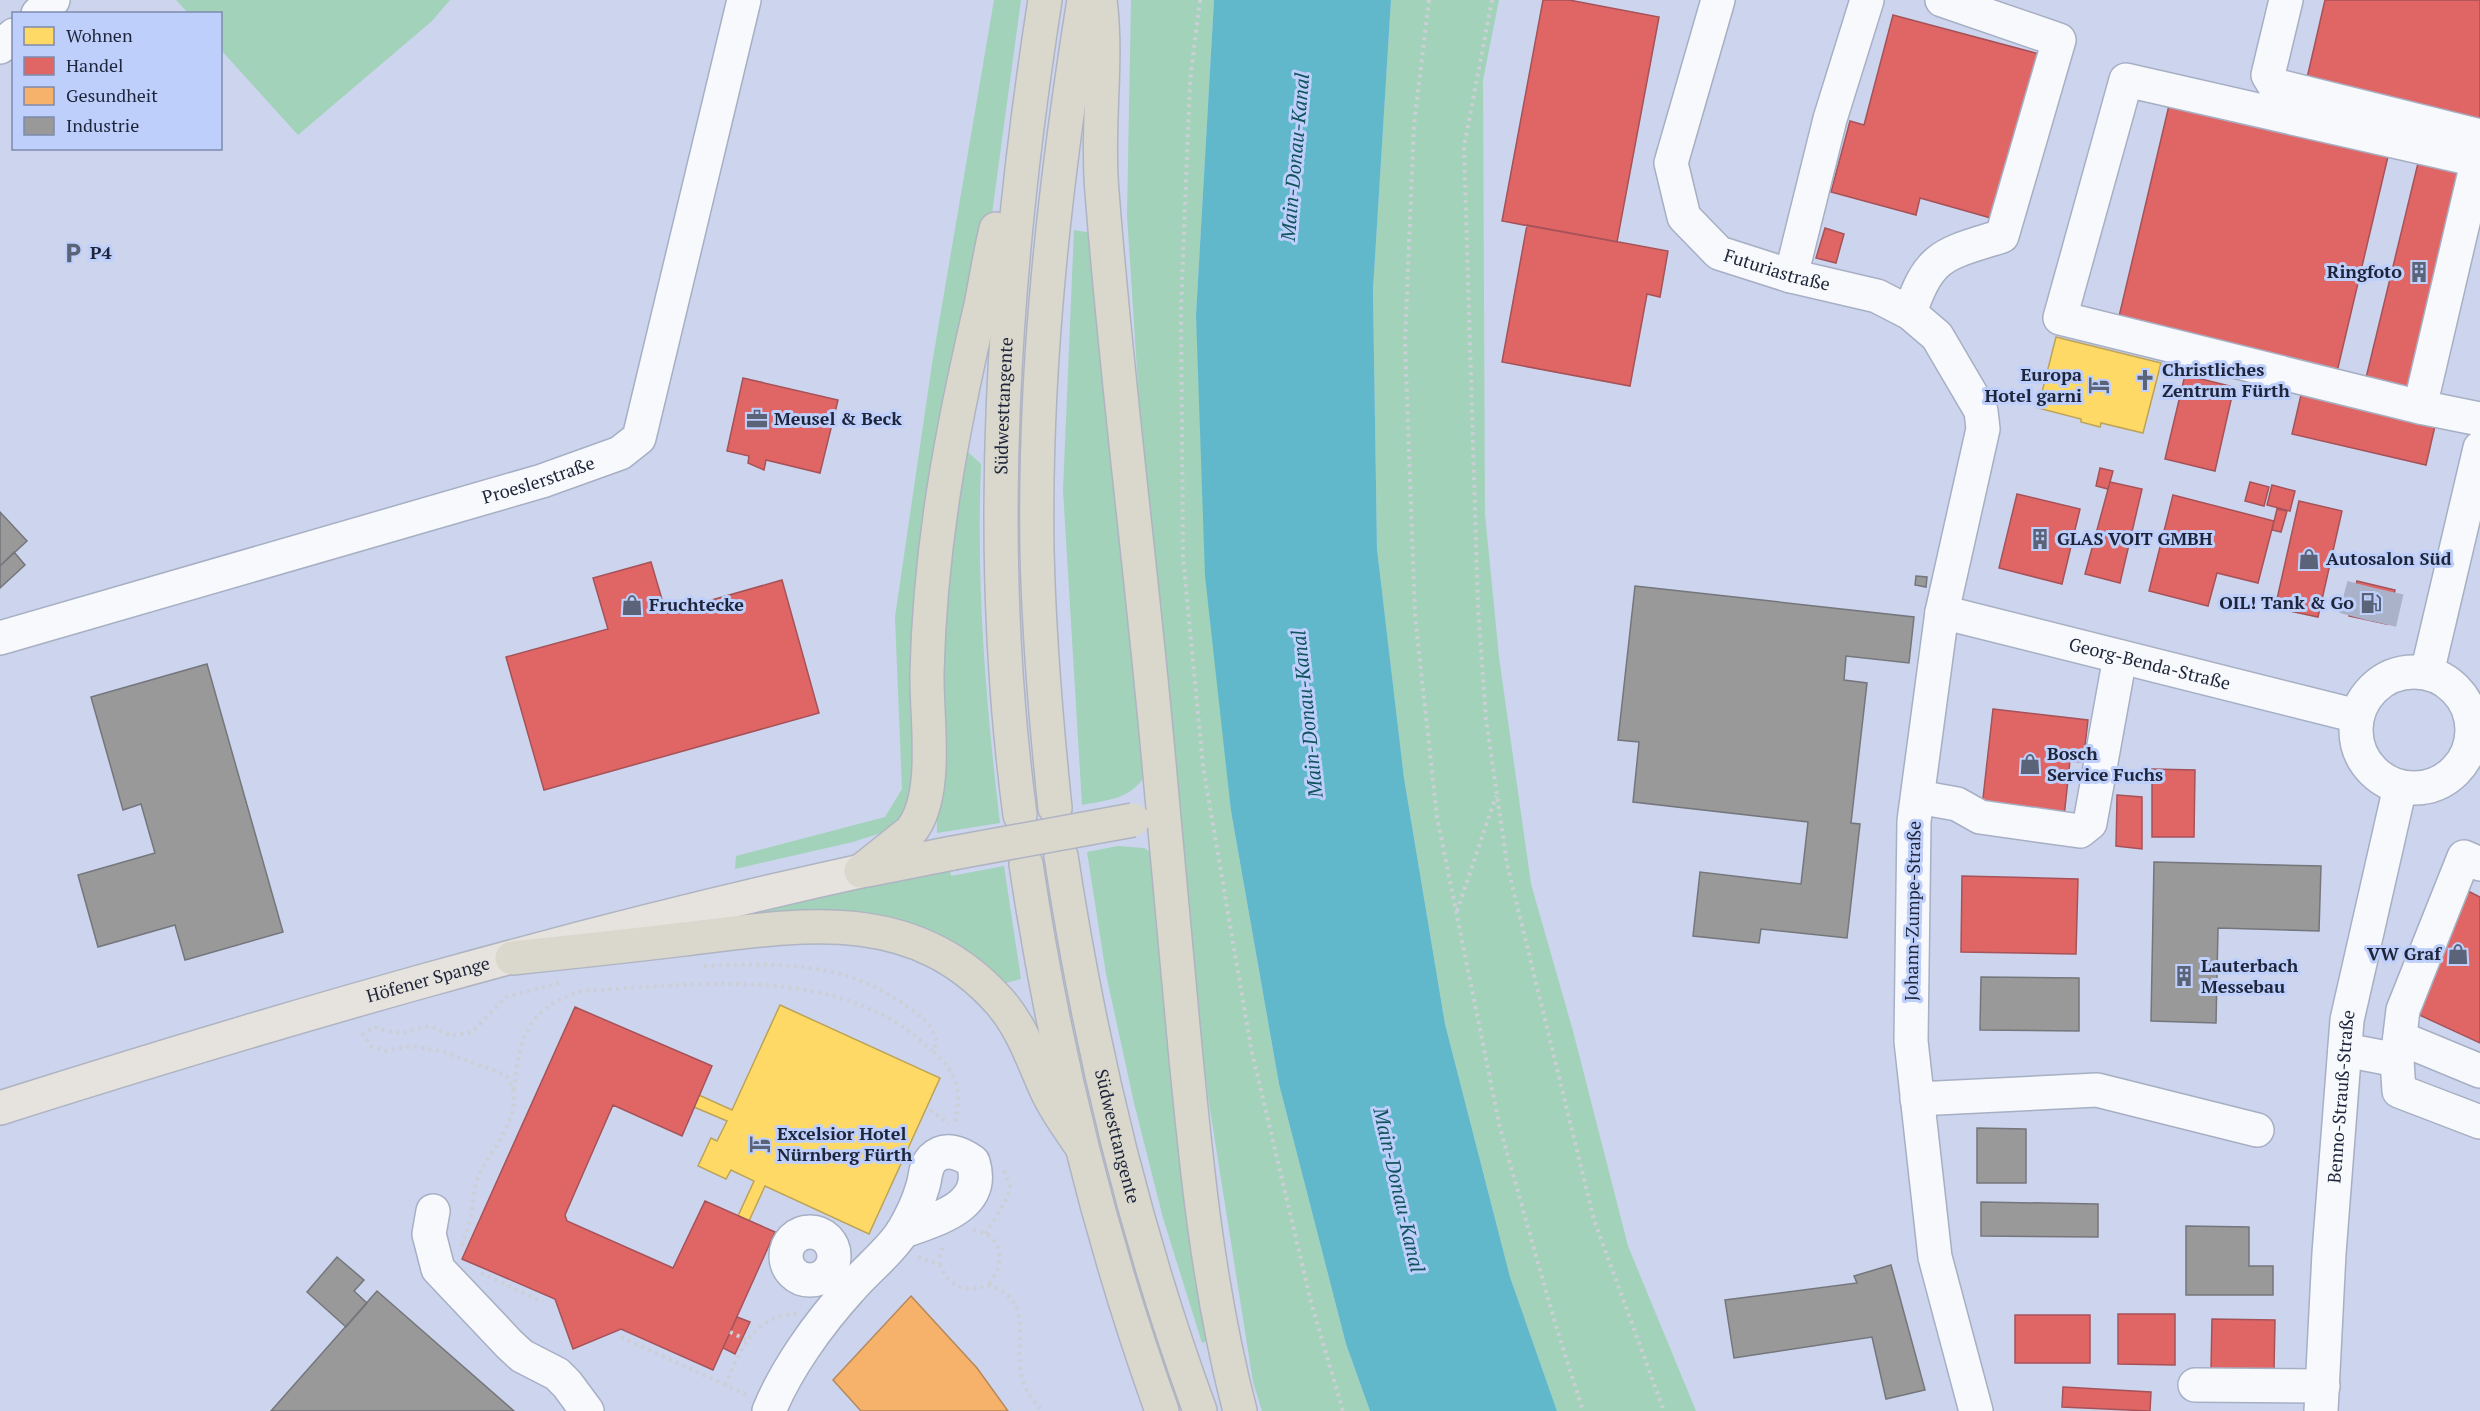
<svg xmlns="http://www.w3.org/2000/svg" width="2480" height="1411" viewBox="0 0 2480 1411" font-family="'PT Serif',serif">
	<rect width="100%" height="100%" fill="#ccd5ed"/>
	<path fill="#a2d2b9" d="M176 0H450L432 21 298 135 221 50 220 14 188 13Z
		M994 0H1021L911 810 887 831 853 842 735 869 736 856 885 817 902 789 895 617 932 364Z
		M1131 0H1214L1196 315 1231 811 1279 1084 1346 1344 1370 1411H1262L1253 1382 1209 1103 1178 857 1144 479 1127 215Z
		M1391 0H1499L1483 80 1485 514 1499 657 1531 884 1573 1031 1628 1246 1696 1411H1557L1510 1277 1445 1024 1404 778 1377 549 1373 290Z
		M1074 230 1092 233 1146 773C1133 799 1108 800 1082 805L1063 490Z
		M969 453 981 464C976 584 986 704 1000 823L937 833 935 720 962 454Z
		M1118 846 1144 848 1155 855 1215 1337 1202 1343 1163 1218 1134 1103 1106 974 1087 852Z
		M1004 866 1021 979 1002 984 968 958 742 925 739 913 877 882 950 869 951 876Z"/>
	<path fill="#62b8cb" d="M1214 0H1391L1373 290 1377 549 1404 778 1445 1024 1510 1277 1557 1411H1370L1346 1344 1279 1084 1231 811 1205 576 1196 315Z"/>
	<path fill="#ffd966" stroke="#bca359" stroke-width="1.5" d="M2056 337 2161 363 2143 433 2101 423 2100 427 2081 422V419L2038 408Z
		M780 1005 940 1078 869 1234 765 1186 749 1221 738 1216 754 1181 731 1170 726 1179 698 1166 711 1138 717 1141 727 1121 694 1107 699 1095 732 1110Z"/>
	<path fill="#e06666" stroke="#a65259" stroke-width="1.5" d="M1543 0H1569L1659 17 1617 242 1502 221Z
		M2325 0H2480V120L2307 78Z
		M1893 15 2043 55 1998 220 1920 198 1916 215 1831 192 1850 121 1864 125Z
		M2171 97 2390 148 2336 376 2117 325Z
		M2420 155 2464 165 2408 393 2365 382Z
		M1527 225 1668 251 1660 297 1647 294 1630 386 1502 362Z
		M1825 228 1844 234 1836 263 1816 258Z
		M2185 375 2234 387 2215 471 2165 459Z
		M743 378 838 400 820 473 766 460 764 470 748 463 749 456 727 451Z
		M2301 395 2435 426 2426 465 2292 434Z
		M2100 468 2113 471 2108 489 2096 486Z
		M2110 482 2142 489 2120 583 2085 574Z
		M2250 482 2269 487 2264 506 2245 501Z
		M2272 485 2295 491 2290 511 2267 505Z
		M2017 494 2080 509 2062 584 1999 568Z
		M2173 495 2274 521 2258 583 2217 573 2208 606 2149 591Z
		M2299 501 2342 511 2318 617 2275 608Z
		M2277 509 2287 511 2281 532 2272 530Z
		M651 562 666 613 782 580 819 713 544 790 506 657 608 629 593 578Z
		M2357 581 2395 590 2387 624 2349 616Z
		M1993 709 2088 720 2083 762 2070 761 2064 817 1982 807Z
		M2152 769 2195 770 2194 837H2152Z
		M2117 795 2142 797V849L2116 846Z
		M1962 876 2078 879 2076 954 1961 952Z
		M2464 889 2480 897V1043L2413 1012Z
		M575 1007 712 1066 682 1136 613 1105 565 1215 567 1221 673 1268 705 1201 775 1232 713 1370 621 1329 573 1349 555 1299 462 1259Z
		M2118 1314H2175V1365L2118 1364Z
		M2015 1315H2090V1363H2015Z
		M737 1317 750 1322 735 1354 723 1348Z
		M2212 1319 2275 1320 2274 1370 2211 1369Z
		M2063 1387 2151 1392 2150 1411 2062 1407Z"/>
	<path fill="#f6b26b" stroke="#b5885c" stroke-width="1.5" d="M911 1296 977 1368 1008 1411H861L833 1380Z"/>
	<path fill="#999" stroke="#74767c" stroke-width="1.5" d="M0 512 27 541 0 566Z
		M14 552 25 565 0 588V566Z
		M1916 576 1927 577 1926 587 1915 585Z
		M1635 586 1914 617 1909 663 1846 656 1844 680 1867 683 1851 823 1860 824 1847 938 1761 929 1759 943 1693 936 1700 872 1801 884 1808 822 1633 802 1639 742 1618 740Z
		M207 664 283 932 185 960 175 925 98 947 78 875 155 853 141 804 123 810 91 697Z
		M2154 862 2321 866 2319 931 2218 928 2216 1023 2151 1021Z
		M1981 977 2079 978V1031L1980 1030Z
		M1977 1128 2026 1129V1183H1977Z
		M1981 1202 2098 1204V1237L1981 1236Z
		M2186 1226 2249 1227V1266H2273V1295H2186Z
		M337 1257 364 1280 354 1291 367 1303 346 1327 307 1292Z
		M1891 1265 1925 1390 1886 1399 1872 1337 1734 1358 1725 1300 1857 1283 1854 1276Z
		M377 1291 514 1411H271Z"/>
	<g fill="none" stroke-linecap="round" stroke-linejoin="round">
		<path stroke="#a9b2c9" stroke-width="33" stroke-dasharray="33 16" stroke-linecap="butt" d="M2355 617 2364 583
			M2380 623 2388 588"/>
		<defs>
			<g id="minor">
				<path id="s1" d="M1718 0 1671 163 1684 217 1719 253 1791 276 1877 296 1910 313 1937 336 1981 411 1983 429 1942 612 1914 821 1911 1041 1935 1257 1976 1411"/>
				<path d="M2286 0 2268 75 2274 85 2480 136"/>
				<path d="M38 14 53 0"/>
				<path d="M0 47 14 35"/>
				<path d="M2480 164 2477 163 2420 407 2480 419"/>
				<path d="M1791 276 1830 119 1867 0"/>
				<path d="M1910 313C1929 253 1946 254 2002 236L2059 40 1942 0"/>
				<path d="M2420 407 2060 318 2126 80 2468 158 2477 163"/>
				<path id="s2" d="M1942 612 2357 716"/>
				<path id="s3" d="M0 638 542 481 620 453 639 438 744 0"/>
				<circle cx="2414" cy="730" r="58"/>
				<path d="M2427 673 2480 448"/>
				<path d="M1918 797 1957 804 1980 817 2080 831 2090 823 2120 657"/>
				<path d="M2400 1038 2480 1071"/>
				<path d="M2345 1050 2397 1060 2403 1010 2464 857 2480 864"/>
				<path d="M2397 1060 2399 1091 2480 1122"/>
				<path d="M1917 1099 2097 1090 2257 1130"/>
				<path d="M433 1211 429 1234 438 1269 509 1344 522 1356 557 1374 567 1384 587 1411"/>
				<circle cx="810" cy="1256" r="24"/>
				<path d="M2195 1385 2323 1386"/>
				<path d="M769 1411C786 1369 819 1323 850 1289 866 1270 890 1252 903 1231 910 1219 918 1203 922 1189 926 1179 924 1168 932 1159 945 1146 961 1153 973 1162 987 1208 935 1219 902 1232"/>
				<path id="s4" d="M2321 1411 2329 1253 2347 1020 2400 787"/>
			</g>
			<g id="major">
				<path id="s5" d="M0 1108C284 1018 570 935 861 871"/>
			</g>
			<g id="highway">
				<path d="M1100 0C1108 63 1096 128 1102 192 1117 387 1143 580 1160 775 1168 862 1176 950 1184 1037 1196 1164 1208 1288 1240 1411"/>
				<path d="M1055 808C1046 722 1039 637 1037 550 1034 366 1055 182 1084 0"/>
				<path id="s6" d="M1020 815C984 544 1003 269 1045 0"/>
				<path id="s7" d="M1061 856C1090 1046 1134 1231 1200 1411"/>
				<path d="M1026 864C1054 1051 1098 1233 1162 1411"/>
				<path d="M867 870 953 853"/>
				<path d="M861 871 910 832C940 797 926 717 927 673 930 545 952 429 981 305 986 280 990 254 996 229"/>
				<path d="M512 958C570 952 627 946 684 939 800 925 912 904 999 1001 1022 1027 1032 1058 1046 1089 1054 1108 1068 1126 1079 1143"/>
			</g>
		</defs>
		<use href="#minor" stroke="#a7afc4" stroke-width="36"/>
		<use href="#major" stroke="#afb4c2" stroke-width="36"/>
		<use href="#highway" stroke="#afb4c2" stroke-width="36"/>
		<path stroke="#cccfd6" stroke-width="4" stroke-dasharray="3 4.5" stroke-linecap="butt" d="M1200 0 1190 81 1181 308 1183 557 1203 766 1251 1048 1311 1302 1343 1411
			M1429 0 1414 125 1405 342 1415 616 1437 817 1500 1128 1555 1323 1583 1411
			M1492 0 1464 147 1478 608 1486 719 1507 864 1594 1220 1664 1411
			M1457 911 1496 796
			M704 966C776 963 847 961 906 1006 924 1019 930 1021 937 1043L933 1051C959 1076 962 1092 954 1126
			M514 1090C519 1037 528 1007 582 991 696 985 843 962 932 1051
			M930 1110 949 1124
			M973 1230C1004 1235 1006 1264 988 1285
			M986 1234 1008 1196 1010 1186 1003 1168
			M462 1246C464 1237 468 1229 470 1220 474 1205 472 1189 479 1175 494 1143 530 1111 506 1075L441 1051 410 1046 386 1051 371 1046 363 1034 374 1027C406 1038 401 1031 430 1026L452 1036 472 1032 506 997 559 983
			M918 1257 940 1265C949 1287 965 1294 988 1285 1035 1299 1014 1339 1021 1375 1024 1390 1033 1400 1042 1411
			M940 1265V1253L944 1245
			M481 1273 543 1302
			M730 1332 747 1340
			M621 1337 747 1395
			M725 1385C740 1351 753 1315 797 1314"/>
		<use href="#minor" stroke="#f7f9fc" stroke-width="33"/>
		<use href="#major" stroke="#e6e3df" stroke-width="33"/>
		<use href="#highway" stroke="#dad7cd" stroke-width="33"/>
		<defs>
			<path id="highway-bridge" d="M953 853 1133 820"/>
		</defs>
		<use href="#highway-bridge" stroke="#afb4c2" stroke-width="36" stroke-linecap="butt"/>
		<use href="#highway-bridge" stroke="#dad7cd" stroke-width="33"/>
	</g>
	<defs>
		<symbol id="parking-bare" viewBox="-9 -9 18 18"><path d="M-3.5-5.5H1a3.5 3.5 0 0 1 0 7H-1V5.5H-3.5ZM-1-3.4V-.6H.8a1.4 1.4 0 0 0 0-2.8Z" fill="#5b6379" stroke="#becffb" stroke-width="2.5" paint-order="stroke"/></symbol>
		<symbol id="building-bare" viewBox="-9 -9 18 18"><path d="M-4-6H4V6H1V3H-1V6H-4ZM-2.5-4.3h1.7v1.8h-1.7ZM.8-4.3h1.7v1.8H.8ZM-2.5-1h1.7V.8h-1.7ZM.8-1h1.7V.8H.8Z" fill="#5b6379" stroke="#becffb" stroke-width="2.5" paint-order="stroke"/></symbol>
		<symbol id="church-bare" viewBox="-9 -9 18 18"><path d="M-1.2-6h2.4v3.5h3.3v2.4h-3.3V6h-2.4V-.1h-3.3v-2.4h3.3Z" fill="#5b6379" stroke="#becffb" stroke-width="2.5" paint-order="stroke"/></symbol>
		<symbol id="hotel-bare" viewBox="-9 -9 18 18"><path d="M-6-4.5h1.5V1H6V5H4.5V3h-9V5H-6ZM-4 0a1.8 1.8 0 1 1 3.6 0ZM.5 0V-2.5h3Q6-2.5 6 0Z" fill="#5b6379" stroke="#becffb" stroke-width="2.5" paint-order="stroke"/></symbol>
		<symbol id="office-bare" viewBox="-9 -9 18 18"><path d="M-6-3h4V-5.5h4V-3h4V5H-6ZM-1-4.5V-3h2v-1.5ZM-6 0V1H6V0Z" fill="#5b6379" stroke="#becffb" stroke-width="2.5" paint-order="stroke"/></symbol>
		<symbol id="shop-bare" viewBox="-9 -9 18 18"><path d="M-5-2.5h2.3a2.7 3.5 0 0 1 5.4 0H5L5.5 6h-11ZM-1.5-2.5h3a1.5 2.3 0 0 0-3 0Z" fill="#5b6379" stroke="#becffb" stroke-width="2.5" paint-order="stroke"/></symbol>
		<symbol id="fuel-bare" viewBox="-9 -9 18 18"><path d="M-5.5-6h7V0h2V4h1.3V-2.5L3-4.5l.8-.8L6-3V5H2.5V1h-1V6h-7ZM-4.2-4.7v3.2H.2V-4.7Z" fill="#5b6379" stroke="#becffb" stroke-width="2.5" paint-order="stroke"/></symbol>
	</defs>
	<g fill-rule="evenodd">
		<use href="#parking-bare" x="58" y="238" width="30" height="30"/>
		<use href="#building-bare" x="2404" y="257" width="30" height="30"/>
		<use href="#church-bare" x="2130" y="365" width="30" height="30"/>
		<use href="#hotel-bare" x="2084" y="370" width="30" height="30"/>
		<use href="#office-bare" x="742" y="404" width="30" height="30"/>
		<use href="#building-bare" x="2025" y="524" width="30" height="30"/>
		<use href="#shop-bare" x="2294" y="544" width="30" height="30"/>
		<use href="#fuel-bare" x="2356" y="588" width="30" height="30"/>
		<use href="#shop-bare" x="617" y="590" width="30" height="30"/>
		<use href="#shop-bare" x="2015" y="749" width="30" height="30"/>
		<use href="#shop-bare" x="2443" y="939" width="30" height="30"/>
		<use href="#building-bare" x="2169" y="961" width="30" height="30"/>
		<use href="#hotel-bare" x="745" y="1129" width="30" height="30"/>
	</g>
	<g text-anchor="middle" stroke-width="6" stroke-linejoin="round" paint-order="stroke">
		<g font-size="18" font-weight="bold" fill="#1e253a" stroke="#becffb" text-anchor="start">
			<text x="90" y="259">P4</text>
			<text x="2402" y="278" text-anchor="end">Ringfoto</text>
			<text x="2162" y="376">Christliches<tspan x="2162" dy="21">Zentrum Fürth</tspan></text>
			<text x="2082" y="381" text-anchor="end">Europa<tspan x="2082" dy="21">Hotel garni</tspan></text>
			<text x="774" y="425">Meusel &amp; Beck</text>
			<text x="2057" y="545">GLAS VOIT GMBH</text>
			<text x="2326" y="565">Autosalon Süd</text>
			<text x="2354" y="609" text-anchor="end">OIL! Tank &amp; Go</text>
			<text x="649" y="611">Fruchtecke</text>
			<text x="2047" y="760">Bosch<tspan x="2047" dy="21">Service Fuchs</tspan></text>
			<text x="2441" y="960" text-anchor="end">VW Graf</text>
			<text x="2201" y="972">Lauterbach<tspan x="2201" dy="21">Messebau</tspan></text>
			<text x="777" y="1140">Excelsior Hotel<tspan x="777" dy="21">Nürnberg Fürth</tspan></text>
		</g>
		<g font-size="18" fill="#1e253a" stroke="#becffb">
			<text dy="6" stroke="none"><textPath href="#s1" startOffset="336">Futuriastraße</textPath></text>
			<text dy="6" stroke="none"><textPath href="#s6" startOffset="410">Südwesttangente</textPath></text>
			<text dy="6" stroke="none"><textPath href="#s3" startOffset="561">Proeslerstraße</textPath></text>
			<text dy="6" stroke="none"><textPath href="#s2" startOffset="214">Georg-Benda-Straße</textPath></text>
			<text transform="translate(1913 911) rotate(-89)" y="6">Johann-Zumpe-Straße</text>
			<text dy="6" stroke="none"><textPath href="#s5" startOffset="447">Höfener Spange</textPath></text>
			<text dy="6" stroke="none"><textPath href="#s4" startOffset="315">Benno-Strauß-Straße</textPath></text>
			<text dy="6" stroke="none"><textPath href="#s7" startOffset="286">Südwesttangente</textPath></text>
		</g>
		<g font-size="20" font-style="italic" fill="#11535c" stroke="#becffb">
			<text transform="translate(1295 157) rotate(-85)" y="7">Main-Donau-Kanal</text>
			<text transform="translate(1307 714) rotate(-96)" y="7">Main-Donau-Kanal</text>
			<text transform="translate(1399 1190) rotate(77)" y="7">Main-Donau-Kanal</text>
		</g>
	</g>
	<rect x="12" y="12" width="210" height="138" fill="#becffb" stroke="#7e8bae" stroke-width="1.5"/>
	<rect x="24" y="27" width="30" height="18" fill="#ffd966" stroke="#7e8bae" stroke-width="1.5"/>
	<text x="66" y="42" font-size="18" fill="#1e253a">Wohnen</text>
	<rect x="24" y="57" width="30" height="18" fill="#e06666" stroke="#7e8bae" stroke-width="1.5"/>
	<text x="66" y="72" font-size="18" fill="#1e253a">Handel</text>
	<rect x="24" y="87" width="30" height="18" fill="#f6b26b" stroke="#7e8bae" stroke-width="1.5"/>
	<text x="66" y="102" font-size="18" fill="#1e253a">Gesundheit</text>
	<rect x="24" y="117" width="30" height="18" fill="#999999" stroke="#7e8bae" stroke-width="1.5"/>
	<text x="66" y="132" font-size="18" fill="#1e253a">Industrie</text>
</svg>
